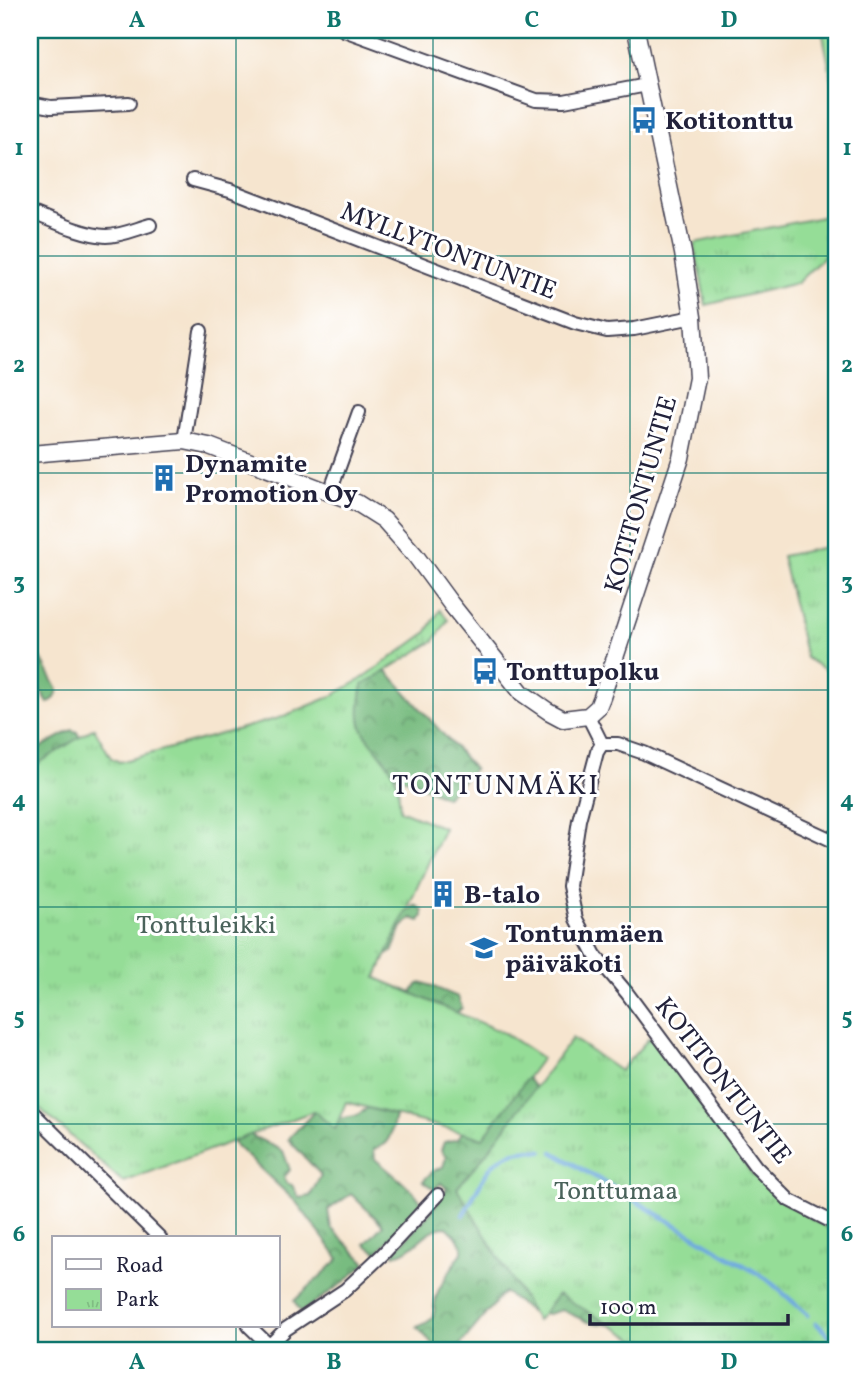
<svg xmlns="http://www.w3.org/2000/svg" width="866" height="1380" viewBox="0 0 866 1380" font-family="Vollkorn,serif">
	<defs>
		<pattern id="forest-crowns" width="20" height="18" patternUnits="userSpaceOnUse" patternTransform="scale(1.75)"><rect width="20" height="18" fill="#78bc80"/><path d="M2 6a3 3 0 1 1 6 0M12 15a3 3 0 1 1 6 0" fill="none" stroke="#62986a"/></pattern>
		<pattern id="park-tufts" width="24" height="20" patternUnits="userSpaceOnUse" patternTransform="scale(1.75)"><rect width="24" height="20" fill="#95dd97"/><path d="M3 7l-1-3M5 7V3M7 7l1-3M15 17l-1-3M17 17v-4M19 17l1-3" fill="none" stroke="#80bd83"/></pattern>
	</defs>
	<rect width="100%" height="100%" fill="#fff"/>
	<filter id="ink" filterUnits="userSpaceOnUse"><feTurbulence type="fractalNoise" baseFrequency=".0143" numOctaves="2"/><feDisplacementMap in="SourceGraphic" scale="14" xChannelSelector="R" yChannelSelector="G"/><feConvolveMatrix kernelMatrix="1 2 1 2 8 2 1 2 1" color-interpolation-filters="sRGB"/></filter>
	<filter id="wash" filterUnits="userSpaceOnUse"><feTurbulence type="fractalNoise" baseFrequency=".00686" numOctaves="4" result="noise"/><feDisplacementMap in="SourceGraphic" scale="28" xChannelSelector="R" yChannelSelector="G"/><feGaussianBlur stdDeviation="1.57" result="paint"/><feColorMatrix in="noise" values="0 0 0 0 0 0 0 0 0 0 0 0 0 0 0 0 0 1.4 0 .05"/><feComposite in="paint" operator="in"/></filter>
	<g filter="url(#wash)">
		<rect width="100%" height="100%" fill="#f6e5cf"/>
		<path fill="url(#forest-crowns)" stroke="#4d6f5e" stroke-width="2" d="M30 638 58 690 55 698 48 703 30 673Z
			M387 671 474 769 446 797 394 774 363 733 358 709 363 685Z
			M72 730 77 732 81 741 30 775V753Z
			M416 905 423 911V916L420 921 412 918 402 927 392 952 386 956 376 978 412 993 418 984 424 983 458 997 462 1008 454 1015 346 983 402 910H409Z
			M523 1072 536 1089 512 1119 552 1283 654 1350 611 1325 588 1322 562 1310 548 1314 532 1313 504 1292 456 1350H438L417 1327C442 1318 430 1310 438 1292 439 1288 459 1256 462 1253V1246L456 1236 447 1227C424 1227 416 1252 394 1255V1252L430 1213 447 1189 441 1183 435 1189 423 1181 433 1171 443 1167 446 1157 441 1150 444 1142 458 1139 464 1128Z
			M368 1108 395 1115C392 1130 391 1145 374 1149L375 1159 413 1191 422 1203 377 1253 365 1244 383 1225 351 1194 328 1210 331 1228 366 1263 343 1283 301 1312 294 1301 339 1259 296 1202 231 1141 123 1182 243 1131 283 1151 290 1170 284 1177 286 1183 292 1185 299 1198 310 1196 321 1175 288 1139 315 1111 335 1128 339 1119 355 1116Z"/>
		<path fill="url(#park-tufts)" stroke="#5c8069" stroke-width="2" d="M822 30H836V102Z
			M836 214V245L797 283 706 305 694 243Z
			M836 545V676L806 658 782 556Z
			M440 610 448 620 434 641 363 685C352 737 369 733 393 772 399 783 399 798 400 810L444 828 376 978 504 1033 542 1058 483 1138 346 1102 335 1129 314 1111 123 1182 30 1100V769L94 728 111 758 120 762 279 718 330 697 360 680 426 633Z
			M572 1038 620 1071 649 1038 654 1041 752 1174 783 1202 836 1233V1350H654L558 1294 537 1321 457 1188 485 1155Z"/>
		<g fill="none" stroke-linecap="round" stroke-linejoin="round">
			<path stroke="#6ea9df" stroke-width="4.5" d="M553 1152 767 1279 808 1315
				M463 1215C486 1177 490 1145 542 1151
				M816 1323 836 1342"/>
		</g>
	</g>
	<g filter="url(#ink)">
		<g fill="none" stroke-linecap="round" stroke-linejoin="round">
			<defs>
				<path id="minor" d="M344 30 536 100 564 101 647 85
					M30 103 51 107 129 103
					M193 180 230 190 575 323 607 331 634 329 693 317
					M30 212C51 220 83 235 106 236 121 236 136 229 150 225
					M184 441 201 331
					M330 492 359 412
					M588 716 602 744H618L644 753 836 842
					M602 744 597 752 579 820 569 886 576 919 595 955 627 993 756 1167 789 1200 836 1224
					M30 1110 160 1238
					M249 1326 274 1350
					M269 1346 286 1329 345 1290 382 1255 438 1195"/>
				<path id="tertiary" d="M30 454 184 441 209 446 357 503 384 520 415 555 451 604 514 683 522 693 548 711 563 719 588 716 598 707 602 697 681 458 697 378 693 317 683 253 636 30"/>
			</defs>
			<use href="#minor" stroke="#423f51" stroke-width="16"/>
			<use href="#tertiary" stroke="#423f51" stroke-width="19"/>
			<use href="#minor" stroke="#fff" stroke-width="12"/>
			<use href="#tertiary" stroke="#fff" stroke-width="16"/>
		</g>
	</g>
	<path fill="none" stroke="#0f766e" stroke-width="2" stroke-opacity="0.55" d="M236 30V1238M433 30V1350M630 30V1350M30 256H836M30 473H836M30 690H836M30 907H836M30 1124H836M236 1326V1350"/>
	<defs>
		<symbol id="bus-bare" viewBox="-9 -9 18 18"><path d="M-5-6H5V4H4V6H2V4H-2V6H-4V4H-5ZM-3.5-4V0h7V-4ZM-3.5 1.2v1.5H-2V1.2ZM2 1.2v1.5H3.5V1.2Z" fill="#1f6fb2" stroke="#fff" stroke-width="2.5" paint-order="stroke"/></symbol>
		<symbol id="building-bare" viewBox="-9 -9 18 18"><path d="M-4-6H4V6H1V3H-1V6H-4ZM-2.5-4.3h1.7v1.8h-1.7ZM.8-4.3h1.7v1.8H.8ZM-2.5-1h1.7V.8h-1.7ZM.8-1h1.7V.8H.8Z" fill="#1f6fb2" stroke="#fff" stroke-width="2.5" paint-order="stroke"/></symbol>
		<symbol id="school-bare" viewBox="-9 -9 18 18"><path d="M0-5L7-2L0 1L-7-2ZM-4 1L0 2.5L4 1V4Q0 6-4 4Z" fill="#1f6fb2" stroke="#fff" stroke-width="2.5" paint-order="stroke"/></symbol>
	</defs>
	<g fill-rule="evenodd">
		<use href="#bus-bare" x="625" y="101" width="38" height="38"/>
		<use href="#building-bare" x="145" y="459" width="38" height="38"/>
		<use href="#bus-bare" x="466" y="652" width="38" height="38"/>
		<use href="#building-bare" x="424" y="875" width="38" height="38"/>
		<use href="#school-bare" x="465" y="929" width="38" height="38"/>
	</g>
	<g text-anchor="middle" stroke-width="6" stroke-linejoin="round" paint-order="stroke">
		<g font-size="26" font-weight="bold" fill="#22223b" stroke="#fff" text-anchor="start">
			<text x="665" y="129">Kotitonttu</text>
			<text x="185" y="472">Dynamite<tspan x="185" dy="30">Promotion Oy</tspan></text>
			<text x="506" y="680">Tonttupolku</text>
			<text x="464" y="903">B-talo</text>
			<text x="505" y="942">Tontunmäen<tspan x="505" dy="30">päiväkoti</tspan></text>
		</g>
		<g font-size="26" fill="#22223b" stroke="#fff">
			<text transform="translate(449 250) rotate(21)" y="9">MYLLYTONTUNTIE</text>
			<text transform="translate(640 494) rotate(-74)" y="9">KOTITONTUNTIE</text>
			<text transform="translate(724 1080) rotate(52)" y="9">KOTITONTUNTIE</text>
		</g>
		<g font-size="26" fill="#4a635b" stroke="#fff">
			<text x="206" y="933">Tonttuleikki</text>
			<text x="616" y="1199">Tonttumaa</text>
		</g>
		<g font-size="28" letter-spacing="2" fill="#22223b" stroke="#fff">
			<text x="496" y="794">TONTUNMÄKI</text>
		</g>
	</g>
	<rect width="866" height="1380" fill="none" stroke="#fff" stroke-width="77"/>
	<rect x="52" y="1236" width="228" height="91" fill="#ffffff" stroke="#a7a7b1" stroke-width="2"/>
	<rect x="66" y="1259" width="35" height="10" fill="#ffffff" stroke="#a7a7b1" stroke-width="2"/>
	<text x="116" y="1272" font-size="21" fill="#22223b">Road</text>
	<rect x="66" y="1289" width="35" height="21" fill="url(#park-tufts)" stroke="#a7a7b1" stroke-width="2"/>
	<text x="116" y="1306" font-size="21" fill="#22223b">Park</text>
	<path d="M590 1314v10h198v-10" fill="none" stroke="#22223b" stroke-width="3.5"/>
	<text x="600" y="1314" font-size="21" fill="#22223b" stroke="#ffffff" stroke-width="5" paint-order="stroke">100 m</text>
	<rect x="38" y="38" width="790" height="1304" fill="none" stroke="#0f766e" stroke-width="2.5"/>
	<g font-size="23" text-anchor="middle" font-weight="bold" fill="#0f766e">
		<text x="137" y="27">A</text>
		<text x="334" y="27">B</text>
		<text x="532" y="27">C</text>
		<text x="729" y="27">D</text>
		<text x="19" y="155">1</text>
		<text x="847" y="155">1</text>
		<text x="19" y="372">2</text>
		<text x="847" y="372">2</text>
		<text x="19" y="589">3</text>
		<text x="847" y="589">3</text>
		<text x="19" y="807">4</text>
		<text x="847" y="807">4</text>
		<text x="19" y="1024">5</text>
		<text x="847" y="1024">5</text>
		<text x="19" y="1241">6</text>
		<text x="847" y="1241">6</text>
		<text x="137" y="1369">A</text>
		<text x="334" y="1369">B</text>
		<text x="532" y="1369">C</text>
		<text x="729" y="1369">D</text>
	</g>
</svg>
